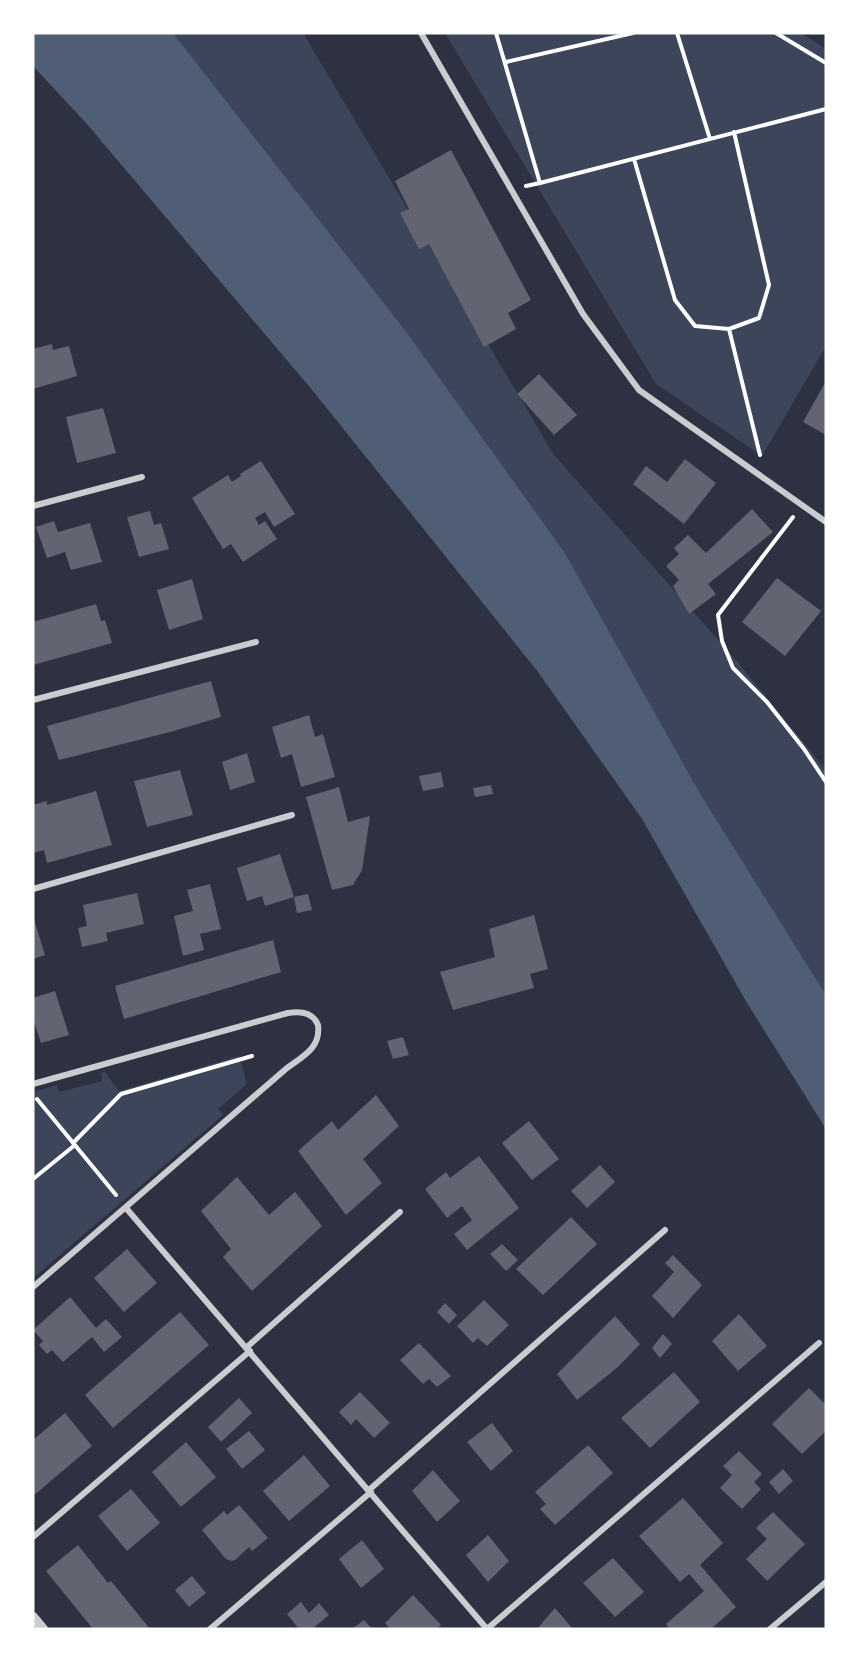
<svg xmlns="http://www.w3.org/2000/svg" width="859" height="1662" viewBox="0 0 859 1662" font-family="Signika,sans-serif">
	<rect width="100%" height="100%" fill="#2d3142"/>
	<path fill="#3c4559" d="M173 33H303L554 455 736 660 826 770V995L701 795 565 553 405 330Z
		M445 33H801L826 49V346L762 456 656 384Z
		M239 1056 247 1084 218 1109 223 1115 33 1278V1092L57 1085 59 1092 102 1081 101 1073 105 1072 119 1091Z"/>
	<path fill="#4f5d75" d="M33 33H173L405 330 565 553 701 795 826 995V1129L747 1003 642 819 538 672 313 391 86 123 33 66Z"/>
	<path fill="#626471" d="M451 150 531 300 508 313 516 329 484 347 429 244 419 249 400 213 409 209 395 181Z
		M52 344 53 350 69 346 77 376 33 389V349Z
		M539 374 577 415 554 435 517 394Z
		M826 381V435L803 422Z
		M103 408 116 453 77 463 66 417Z
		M685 459 716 483 684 524 633 484 646 466 667 482Z
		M261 461 295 514 274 527 265 512 255 518 259 525 265 521 277 539 243 562 231 544 223 549 192 498 228 475 232 482 241 476 240 474Z
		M752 509 773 532 708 584 716 594 689 614 673 586 679 580 666 566 679 554 674 548 688 535 706 553Z
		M150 511 154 525 161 523 169 549 139 557 127 517Z
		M54 521 58 532 90 523 102 562 71 570 65 552 47 558 36 527Z
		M777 578 821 611 785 656 742 622Z
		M192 579 203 619 169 630 157 590Z
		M96 604 101 621 105 620 112 643 33 665V622Z
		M211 681 221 717 170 732 59 760 47 726Z
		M309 715 315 737 323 734 335 777 301 787 292 754 281 758 272 727Z
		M247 753 255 782 230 790 222 762Z
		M180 770 193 815 147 827 134 781Z
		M441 772 444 787 423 791 419 776Z
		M491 785 493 794 475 797 473 788Z
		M339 787 348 822 370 816 362 870 353 885 332 890 306 797Z
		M96 791 112 845 47 863 44 850 33 853V805L47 801V805Z
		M280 854 294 897 265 906 262 896 247 901 237 868Z
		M210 884 221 929 200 934 204 950 183 956 174 916 193 911 187 890Z
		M137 893 144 924 106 933 108 941 82 947 78 928 87 926 83 905Z
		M308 894 312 910 297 913 294 897Z
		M534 915 548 969 530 974 534 988 453 1010 440 972 495 957 489 929Z
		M33 916 45 955 33 959Z
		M273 940 281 972 124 1019 115 986Z
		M55 991 69 1035 41 1043 33 1018V998Z
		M403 1037 409 1055 393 1059 387 1041Z
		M376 1095 399 1126 363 1159 382 1183 346 1215 298 1151 332 1121 338 1130Z
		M529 1121 559 1159 532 1180 502 1143Z
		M479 1156 519 1208 467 1250 454 1234 472 1220 462 1206 447 1218 425 1189 446 1172 450 1178Z
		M600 1165 615 1182 587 1208 571 1191Z
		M237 1177 269 1215 295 1192 322 1226 252 1291 223 1257 231 1249 201 1211Z
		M571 1217 597 1244 543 1295 516 1269Z
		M502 1244 518 1260 506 1271 490 1254Z
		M127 1249 157 1283 124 1312 94 1278Z
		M673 1255 702 1285 673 1318 652 1296 674 1272 665 1263Z
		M70 1297 96 1328 106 1319 122 1337 104 1352 92 1337 63 1362 52 1350 47 1354 39 1345 43 1341 33 1330Z
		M484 1300 509 1325 487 1346 478 1338 473 1343 457 1326Z
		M445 1303 457 1315 449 1324 437 1312Z
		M180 1312 209 1345 113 1428 85 1395Z
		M739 1314 767 1346 738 1371 712 1341Z
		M615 1316 640 1344 618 1367 577 1400 557 1374Z
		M663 1334 672 1344 660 1358 652 1348Z
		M419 1343 451 1376 437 1387 429 1379 423 1384 400 1360Z
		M674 1372 700 1402 650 1448 621 1418Z
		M809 1388 826 1405V1431L802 1454 772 1424Z
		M360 1392 390 1423 374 1438 356 1419 351 1425 339 1412Z
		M239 1398 252 1413 221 1442 208 1427Z
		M65 1413 92 1446 33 1496V1440Z
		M492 1423 513 1451 491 1471 467 1442Z
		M249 1431 265 1450 242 1469 226 1449Z
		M186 1442 216 1477 181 1507 152 1472Z
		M588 1445 613 1473 555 1525 540 1509 546 1504 535 1492Z
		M739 1451 762 1474 754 1482 761 1489 742 1509 720 1488 732 1475 723 1466Z
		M304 1455 330 1486 289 1521 263 1491Z
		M783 1469 793 1481 779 1494 769 1482Z
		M433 1470 460 1501 437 1522 412 1491Z
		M131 1489 160 1523 127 1551 98 1516Z
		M683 1498 723 1543 700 1565 736 1607 711 1629H670L666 1624 704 1591 689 1574 680 1582 639 1536Z
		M239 1505 268 1538 252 1551 249 1547 235 1560 231 1561 226 1559 202 1530 224 1511 227 1515Z
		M773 1512 805 1544 767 1581 746 1559 767 1539 756 1528Z
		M488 1535 509 1561 488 1582 466 1555Z
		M362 1540 384 1569 361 1588 339 1559Z
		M78 1545 108 1583 111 1581 150 1629H93L46 1571Z
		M613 1558 644 1592 615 1617 583 1583Z
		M192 1576 206 1593 189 1607 175 1590Z
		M413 1595 441 1625 436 1629H390L385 1623Z
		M301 1602 309 1613 319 1603 329 1615 312 1629H299L287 1614Z
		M555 1608 573 1629H537Z
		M364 1620 372 1629H352Z"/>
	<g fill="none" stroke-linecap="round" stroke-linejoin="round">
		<path stroke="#fff" stroke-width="4" d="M496 33 540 183 826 109
			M677 33 710 139
			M776 33 826 63
			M506 62 633 33
			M634 159 675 300 695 326 729 329 759 318 769 285 734 132
			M526 186 540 183
			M729 329 760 455
			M793 517 718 615 722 641 733 668 767 702 804 749 826 782
			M37 1099 116 1195
			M73 1143 121 1094 252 1056
			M33 1179 75 1145"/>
		<path stroke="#caccd0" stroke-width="6" d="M421 33 583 314 639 390 826 522
			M33 506 142 477
			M33 700 256 642
			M33 889 292 815
			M33 1084 288 1013C300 1011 313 1012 318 1025 321 1048 303 1056 287 1068L33 1287
			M126 1208 487 1629
			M247 1347 400 1212
			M369 1490 665 1230
			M33 1537 250 1351
			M210 1629 371 1492
			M487 1629 819 1343
			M770 1629 826 1582"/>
		<path stroke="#caccd0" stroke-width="10" d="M33 1617 43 1629"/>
	</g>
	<rect width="859" height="1662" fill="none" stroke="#ffffff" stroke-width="69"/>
</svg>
